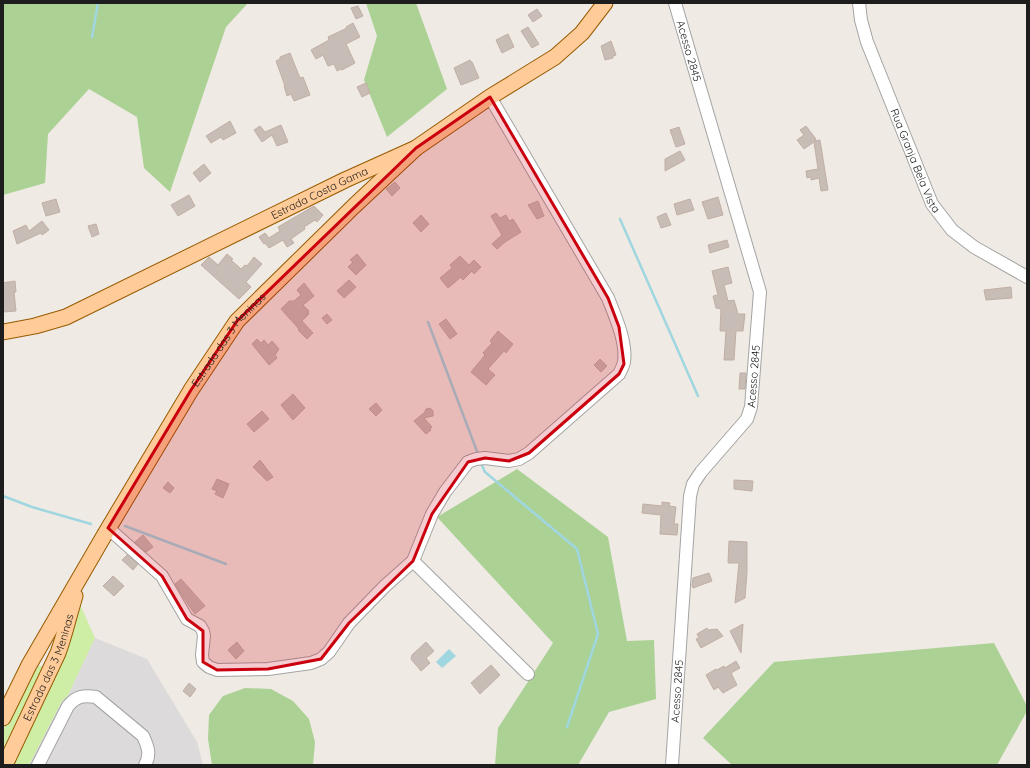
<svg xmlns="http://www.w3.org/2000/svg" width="1030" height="768" viewBox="0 0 1030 768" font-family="Quicksand,sans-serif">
	<rect width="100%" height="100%" fill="#efeae3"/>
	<path fill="#dcdada" d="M95 638 147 659 197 742 203 765H29L62 701 68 695Z"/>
	<path fill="#ceeda5" d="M79 602 95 638 68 695 62 701 29 765H9Z
		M38 666H42L44 669 3 758V731L33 670Z"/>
	<path fill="#abd195" d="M3 3H248L226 27 170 192 144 168 137 117 89 89 48 134 45 183 3 195Z
		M366 3H416L447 89 387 137 364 80 377 36Z
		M517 469 608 537 627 641 654 640 656 699 609 712 578 765H495L498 728 553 643 437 517Z
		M994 643 1027 706V711L997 765H732L703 738 774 662Z
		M245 688 271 689 293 701 309 719 315 742 313 765H212L208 739 209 715 223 696Z"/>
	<path fill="#a0d6e0" d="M449 649 456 656 442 668 436 662Z"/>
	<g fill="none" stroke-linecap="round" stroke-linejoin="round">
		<path stroke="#a0d6e0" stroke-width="2.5" d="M92 37 98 3
			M620 219 698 396
			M428 322 478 454
			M481 463 485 472 577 549 598 634 567 727
			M3 496 32 507 91 524
			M125 526 226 564"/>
	</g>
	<path fill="#c7bcb6" stroke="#c2afa4" d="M358 6 363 16 356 19 351 8Z
		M537 9 542 16 533 22 528 15Z
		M353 23 360 37 346 44 355 63 342 70 341 69 337 71 334 64 328 66 323 55 316 59 311 50 329 40 328 37 347 28 346 27Z
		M528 27 539 44 532 48 521 31Z
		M508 34 514 47 502 53 496 40Z
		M611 41 616 55 613 56V58L605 60 601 46Z
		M290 53 300 78 303 77 310 95 294 101 291 94 287 96 284 86H285L276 61 280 59V57Z
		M470 60 471 62H472L479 78 461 85 454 68Z
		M366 83 370 93 362 97 357 87Z
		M230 121 236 133 223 140 221 137 211 143 206 136Z
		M281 125 288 142 277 146 272 135 262 142 254 130 260 126 265 132Z
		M806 126 816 139 814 141 820 140 828 190 821 191 819 178 811 180V177L807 178 806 171 818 169 814 142 804 149 797 140 804 135 800 130Z
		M679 127 685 144 676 147 670 130Z
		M680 151 685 160 665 171V159Z
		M204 164 211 173 200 182 193 173Z
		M395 182 400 188 392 196 386 189Z
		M189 195 195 206 178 216 171 205Z
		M718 197 723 215 708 219 702 202Z
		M56 199 60 212 46 216 42 203Z
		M690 199 694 210 677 215 674 204Z
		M538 201 544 216 537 219 528 205Z
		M314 206 323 215 317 222 315 220 304 227 305 229 291 239 294 243 287 247 283 240 269 248 265 243 264 244 259 237 265 233 269 238 280 231 278 227Z
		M496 213 500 218 506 215 509 221 513 219 521 232 505 242 497 249 492 244 502 235 491 216Z
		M666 213 671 225 661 228 657 217Z
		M421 215 429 224 421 232 413 223Z
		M42 221 49 230 42 235 41 233 17 244 13 231 26 225 29 231Z
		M96 224 99 234 92 237 88 226Z
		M727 240 729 247 710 253 708 245Z
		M227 254 233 259 231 260 241 269 245 265 247 266 254 257 262 264 246 282 251 287 239 299 201 265 209 257 218 265Z
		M357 254 366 265 356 275 348 267 353 262 350 260Z
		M460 256 469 265 474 260 481 267 474 274 472 271 463 280 461 277 448 288 440 278 452 268 450 265Z
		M728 267 732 283 724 285 728 301 734 300 738 314H745L743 331H736L734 360H724L726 331H720L721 309 716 308 713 296 718 295 712 271Z
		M349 280 356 287 344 298 337 291Z
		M15 281 16 292H14L16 311 3 312V283Z
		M304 283 314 296 303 305 309 311 308 313 309 314 302 321 313 333 307 339 298 330 299 329 281 309 289 301H294L301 295 297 290Z
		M1011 287 1012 298 986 300 984 290Z
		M327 314 332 320 327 324 322 318Z
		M446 319 457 334 450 339 439 324Z
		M498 331 513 344 506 353 504 351 488 369 495 375 486 385 471 372 485 355 483 353 492 343 490 341Z
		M257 339 261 343 264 340 268 345 272 341 279 349 275 355 277 358 269 365 252 344Z
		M600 359 607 366 601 372 594 365Z
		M740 373H746L745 389H739Z
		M293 394 305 408 293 420 281 405Z
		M376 403 382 410 376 416 369 409Z
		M430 408 433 411V416L424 418 432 427 430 428 431 430 426 434 414 421 425 412 426 409Z
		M262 411 269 419 254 432 247 424Z
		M260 460 273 477 267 481 253 467Z
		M217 479 229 484 223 498 215 494 217 491 212 489Z
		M734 480 753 481 752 491 734 489Z
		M168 482 174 488 170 493 163 488Z
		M662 502 670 503 669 506 676 507 674 524H678L677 535 660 534 661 515 642 513 643 504 662 506Z
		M143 535 153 547 146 552 135 542Z
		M729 541 747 542V572L745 598 735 603 739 563H728Z
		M127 555 138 564 133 570 122 560Z
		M709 573 712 581 693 588 692 585 693 578Z
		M113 576 124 586 114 596 103 586Z
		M181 579 205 606 195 614 189 606 175 584Z
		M743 624 741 653 730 631Z
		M707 628 708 630 717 629 723 636 701 648 696 639 699 638 697 634Z
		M237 642 244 651 236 659 228 650Z
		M426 642 434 651 426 658 430 663 421 671 411 659 412 655Z
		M736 661 740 668 731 673 737 685 723 693 718 687 714 690 706 675 716 669 717 670 724 666 725 668Z
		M491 665 500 675 480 694 471 683Z
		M189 683 196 689 190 697 183 691Z"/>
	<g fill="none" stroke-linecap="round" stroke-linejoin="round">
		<defs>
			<g id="minor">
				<path id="s1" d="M859 3 861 20 867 42 932 204 952 230 974 247 1027 277"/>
				<path d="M108 528 162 576 187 619 200 626 203 631 204 636 202 655 203 662 209 667 217 670 268 669 311 663 321 659 329 652 349 623 385 586 413 561 432 514 445 492 468 462 476 459 485 458 509 461 519 459 529 453 619 374C621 370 623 367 624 362 627 342 615 316 608 298L490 97"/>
				<path d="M413 561 528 674"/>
				<path d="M38 765 68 706C76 696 84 695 96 697L143 736C148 747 151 754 145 765"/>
				<path id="s2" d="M672 765 690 496 693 484 701 472 747 419 751 407 760 292 675 3"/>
			</g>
			<g id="major">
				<path id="s3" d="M3 332 35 326 66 317 345 180 416 148 490 97 555 57 582 33 605 3"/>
				<path id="s4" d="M3 718 29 665 105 534 191 390 237 321 354 206 416 148"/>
				<path id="s5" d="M5 765 58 653C65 634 69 615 75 596"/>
			</g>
		</defs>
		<use href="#minor" stroke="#a4a4a4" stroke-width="14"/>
		<use href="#major" stroke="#975a00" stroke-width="17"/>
		<use href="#minor" stroke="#fff" stroke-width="12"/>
		<use href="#major" stroke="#ffcb98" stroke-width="15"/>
	</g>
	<path fill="#cb000f" fill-opacity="0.2" stroke="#cb000f" stroke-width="3" stroke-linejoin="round" d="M490 97 608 298 619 327 624 364 619 374 529 453 509 461 485 458 468 462 432 514 413 561 349 623 321 659 268 669 217 670 203 662V631L187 619 162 576 108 528 191 390 237 321 416 148Z"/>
	<g text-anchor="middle" stroke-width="3" stroke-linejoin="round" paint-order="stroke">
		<g font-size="11" fill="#1d1d1d" stroke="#fff">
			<text transform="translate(689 51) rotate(74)" y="4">Acesso 2845</text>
			<text dy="4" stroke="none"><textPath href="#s1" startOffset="168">Rua Granja Bela Vista</textPath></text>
			<text dy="4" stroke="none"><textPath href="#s3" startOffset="347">Estrada Costa Gama</textPath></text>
			<text dy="4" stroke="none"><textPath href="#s4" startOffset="441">Estrada das 3 Meninas</textPath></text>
			<text dy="4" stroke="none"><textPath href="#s2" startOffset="410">Acesso 2845</textPath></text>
			<text dy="4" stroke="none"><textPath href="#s5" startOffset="107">Estrada das 3 Meninas</textPath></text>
			<text dy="4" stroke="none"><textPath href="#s2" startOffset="74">Acesso 2845</textPath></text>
		</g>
	</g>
	<rect width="1030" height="768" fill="none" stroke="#1d1d1d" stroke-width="8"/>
</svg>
